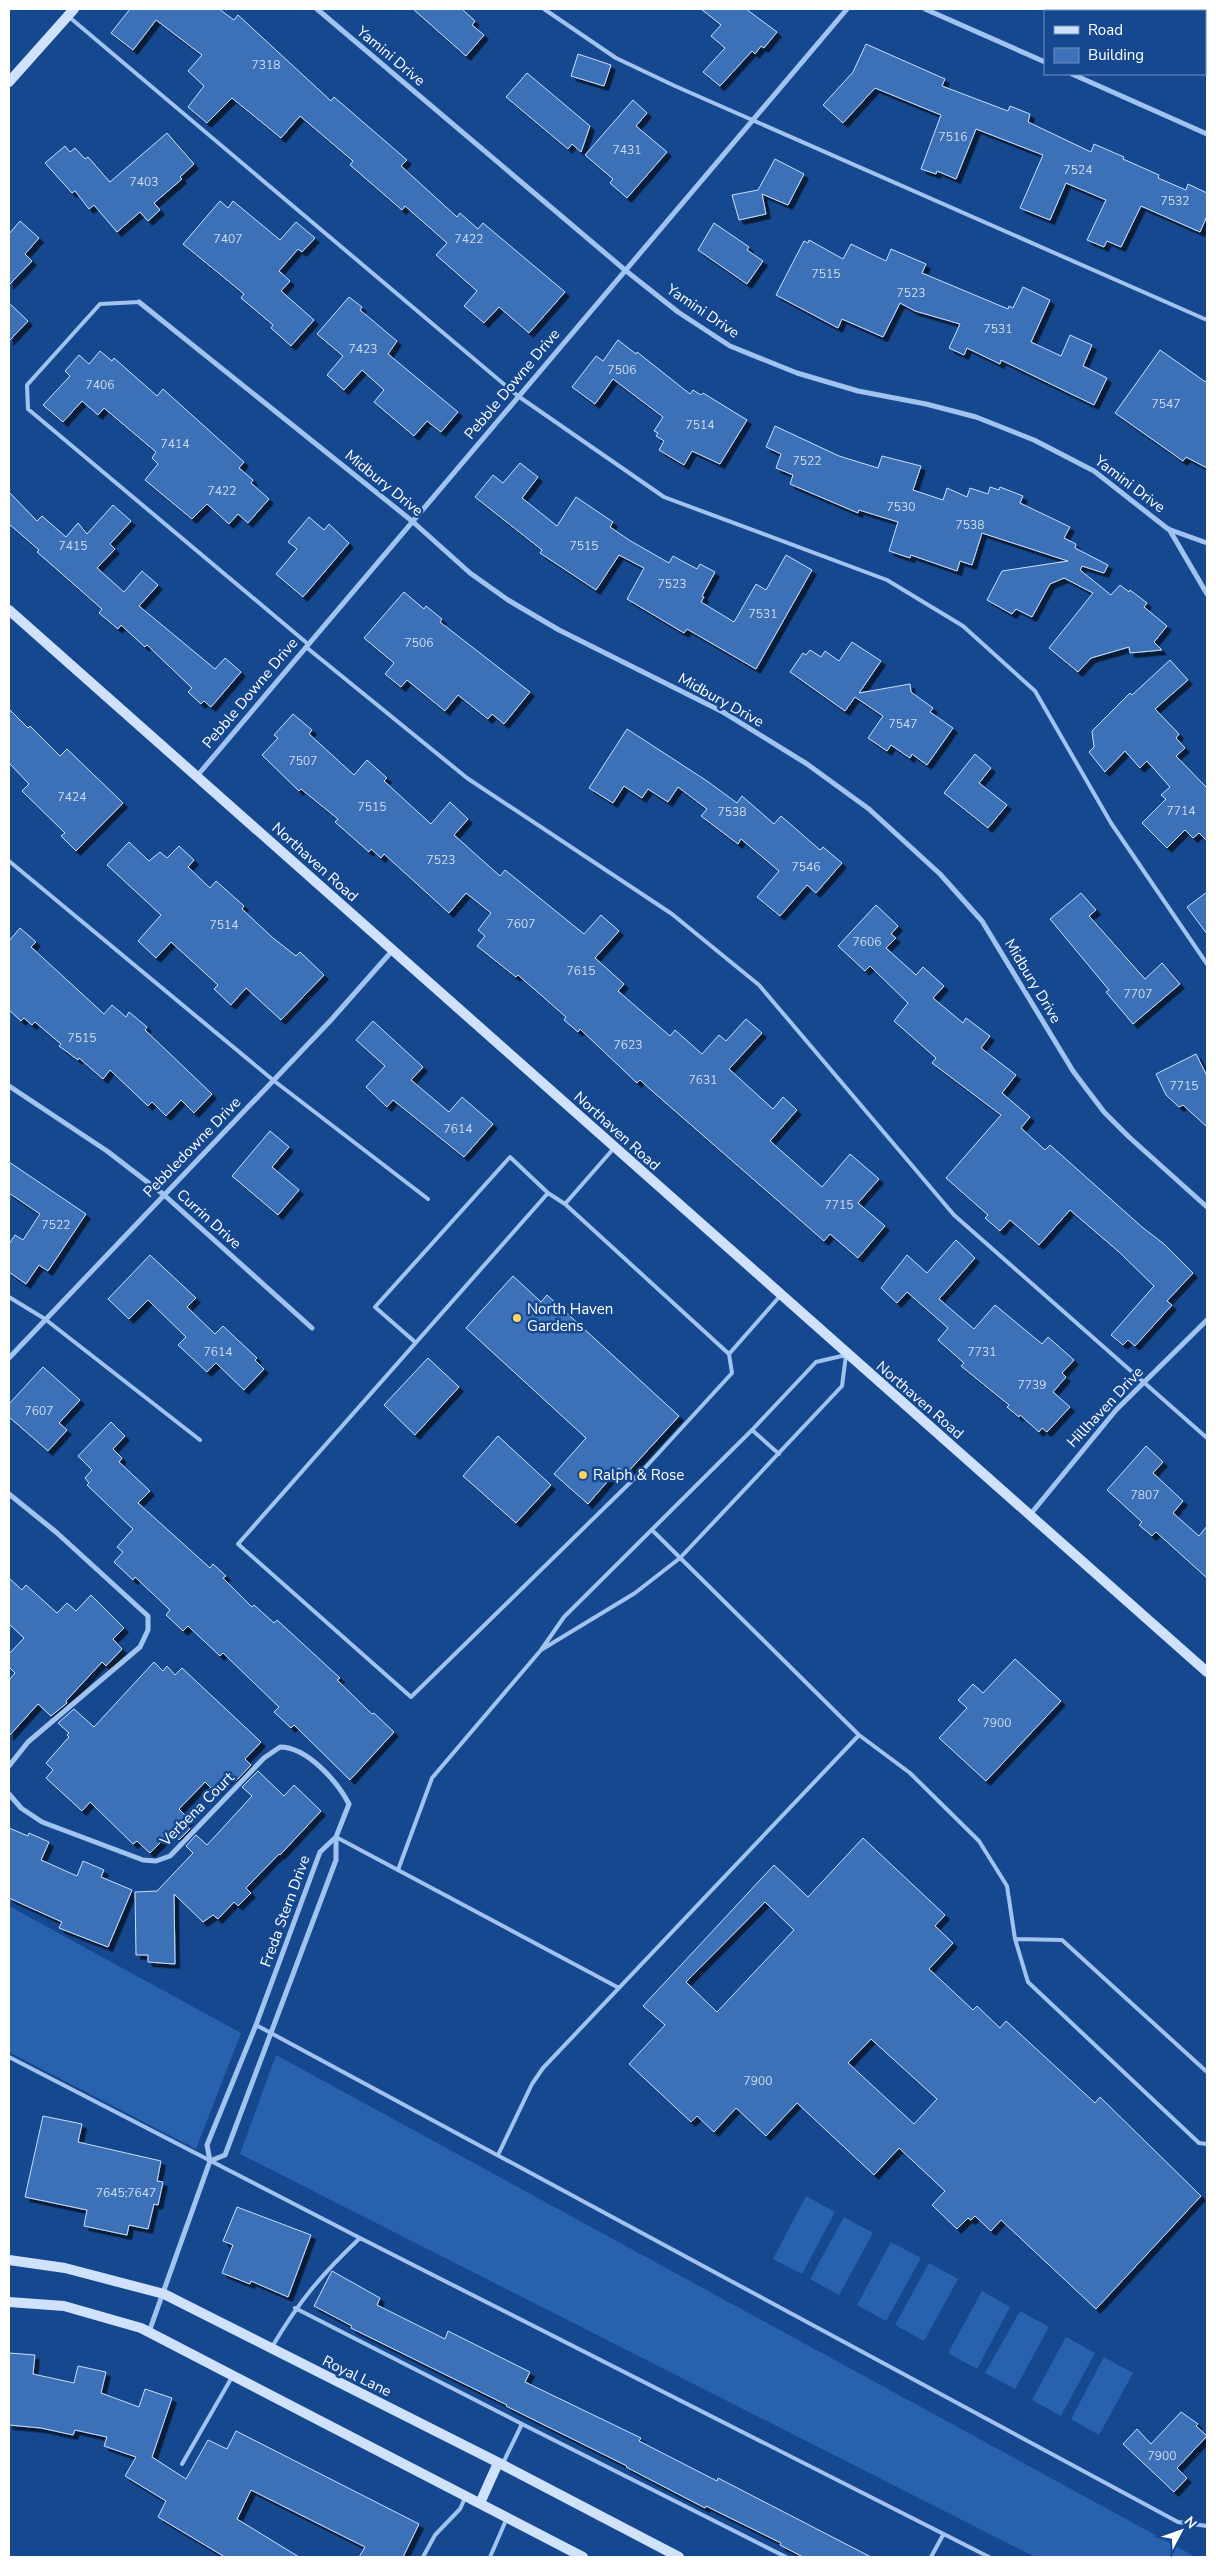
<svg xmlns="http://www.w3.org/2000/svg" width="1216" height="2566" viewBox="0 0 1216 2566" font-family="'Nunito Sans',sans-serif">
	<defs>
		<filter id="shadow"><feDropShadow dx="4.5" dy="4.5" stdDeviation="0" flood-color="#0009"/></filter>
	</defs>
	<rect width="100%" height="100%" fill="#16488f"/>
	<path fill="#2861ad" d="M9 1906 241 2033 196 2149 9 2052Z
		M276 2055 1181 2549 1196 2557H1035L240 2154Z
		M806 2196 835 2212 802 2274 773 2259Z
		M844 2217 873 2233 839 2295 810 2279Z
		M891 2242 921 2258 886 2321 857 2305Z
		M929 2263 958 2279 924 2341 895 2325Z
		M982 2291 1010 2307 977 2369 948 2353Z
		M1020 2311 1049 2327 1015 2389 985 2373Z
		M1066 2337 1095 2353 1061 2416 1032 2400Z
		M1104 2357 1133 2373 1099 2435 1071 2419Z"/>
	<path fill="#3e71b7" stroke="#c8defb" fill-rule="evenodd" filter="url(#shadow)" d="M130 9H219L234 20 238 15 331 101 334 97 407 160 401 166 457 217 460 213 478 229 483 223 565 292 529 333 499 307 484 323 464 306 477 291 436 255 447 243 405 206 402 210 350 165 353 161 300 116 281 138 232 98 207 123 188 107 204 86 188 71 202 55 156 20 133 50 111 33Z
		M413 9H462L475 21 472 25 484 35 466 56Z
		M701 9H746L777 32 764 48 761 46 755 54 752 51 720 86 703 72 725 48 711 36 721 25Z
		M866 44 945 79 942 86 1008 111 1010 106 1030 114 1028 122 1091 152 1094 144 1124 157 1123 159 1159 175 1158 178 1186 190 1188 184 1207 193V216L1200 232 1141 206 1121 247 1107 241 1104 247 1087 240 1106 200 1066 183 1050 220 1020 208 1043 155 976 129 956 179 937 171 936 174 921 169 941 115 875 88 843 123 823 105 853 72Z
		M578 54 611 65 604 86 571 76Z
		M527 73 590 126 581 152 572 144 568 149 506 97Z
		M633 100 647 113 636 126 667 152 627 198 610 183 613 179 585 155Z
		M167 133 194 164 180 177 182 179 154 203 160 210 148 221 140 212 117 232 94 205 89 209 75 191 72 193 45 163 65 146 70 152 75 148 85 159 88 157 110 182Z
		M775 159 804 174 788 205 762 194 766 214 739 220 732 195 758 190Z
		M220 201 228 208 233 201 280 240 296 222 315 238 302 252 298 249 279 271 290 281 281 291 314 320 291 346 271 328 273 325 241 298 244 294 183 244Z
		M20 221 39 238 25 254 32 261 9 285V234Z
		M714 223 749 247 747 250 763 261 747 284 698 250Z
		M809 240 843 259 851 244 886 261 891 249 926 264 922 273 1008 309 1009 306 1013 308 1023 287 1050 300 1031 342 1061 356 1070 335 1092 345 1083 366 1107 378 1094 405 1001 360 1000 364 967 348 964 355 949 348 960 324 915 311 900 303 883 337 842 319 838 328 776 295 804 241 808 243Z
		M349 297 362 307 360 310 397 341 388 354 458 412 441 432 427 421 414 436 374 402 384 390 362 370 344 390 327 375 343 356 317 334Z
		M9 303 28 321 9 341Z
		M618 340 636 354 637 352 690 394 693 390 701 395 703 393 747 420 720 464 692 451 684 465 659 450 664 441 656 436 658 433 654 431 663 417 613 379 595 404 572 387 596 356 603 361Z
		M1160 350 1207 383V468L1186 457 1183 461 1115 413Z
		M100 351 112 361 114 358 157 396 163 389 244 462 239 468 253 480 251 483 269 499 248 523 238 514 229 524 207 504 192 519 145 480 158 464 152 458 156 452 104 408 98 415 82 401 63 422 43 405 70 376 65 371 79 355 89 364Z
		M775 426 839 456 878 468 882 456 921 466 913 490 943 500 947 488 967 497 970 488 988 494 990 487 999 490 1000 487 1023 496 1020 503 1070 527 1064 538 1076 544 1075 548 1108 565 1104 573 1082 566 1080 570 1111 595 1120 585 1129 592 1130 590 1147 603 1144 607 1167 626 1154 642 1162 650 1130 653 1129 647 1091 658 1078 672 1049 648 1093 593 1064 578 1050 584 1032 617 1016 609 1012 614 987 600 1002 571 1068 561 982 533 972 565 960 561 957 571 911 555 910 558 889 551 898 522 859 510 858 513 790 484 793 475 776 468 781 454 766 447Z
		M520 463 538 477 522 498 557 526 576 497 613 522 610 527 629 540 669 563 673 556 697 569 700 564 715 572 702 596 704 597 701 602 734 622 756 584 766 590 786 555 812 570 756 669 687 629 684 633 627 599 644 568 619 555 596 590 540 553 542 550 475 497 493 475 503 483Z
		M9 492 37 521 42 516 66 537 78 523 87 534 113 505 131 521 110 544 115 549 97 568 124 592 142 571 158 585 139 606 215 669 225 658 241 672 211 707 204 701 201 704 188 692 192 688 147 645 145 647 121 625 118 629 99 613 102 609 37 552 39 550 9 524Z
		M309 517 324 530 329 524 349 543 303 597 276 574 297 549 288 542Z
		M404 592 424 609 426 606 442 619 440 622 530 692 504 724 492 714 488 719 458 695 445 711 407 680 401 687 385 674 394 663 364 638Z
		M852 642 881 661 859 693 910 684 911 692 933 708 930 712 953 728 927 765 912 754 910 758 891 745 887 751 868 738 883 716 855 697 845 711 790 672 803 653 806 655 810 650 821 657 825 651 839 661Z
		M1170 660 1188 680 1155 709 1179 734 1176 738 1185 748 1176 756 1207 788V841L1199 833 1193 838 1185 830 1167 848 1142 823 1166 799 1161 795 1170 787 1147 761 1140 768 1125 751 1105 772 1089 752 1094 747 1092 731 1130 693 1132 695Z
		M9 709 28 728 30 726 60 756 67 749 123 803 76 851 61 836 65 833 22 791 29 784 9 763Z
		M293 714 312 730 309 734 354 775 367 760 387 778 384 781 431 824 450 802 468 819 454 835 500 876 505 870 584 934 601 915 619 931 595 958 624 984 618 991 670 1036 675 1030 702 1054 719 1035 726 1041 746 1019 762 1033 729 1069 773 1109 783 1097 797 1110 770 1141 822 1187 850 1154 879 1179 858 1203 885 1226 858 1258 830 1234 824 1241 651 1090 640 1080 637 1083 580 1029 578 1032 564 1020 566 1017 518 975 516 977 477 946 485 936 478 930 491 913 466 893 449 913 384 854 381 858 371 849 369 852 335 822 338 819 301 789 299 791 262 755 278 738 274 735Z
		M627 729 707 781 737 803 742 796 774 824 781 816 820 850 823 847 842 863 816 893 807 885 780 916 757 897 779 871 741 839 738 844 701 816 707 809 678 787 668 802 648 789 642 798 624 786 613 803 589 788Z
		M975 754 991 768 979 783 1007 805 988 828 944 793Z
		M129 842 149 861 160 852 167 858 179 846 194 860 188 867 210 888 216 881 244 906 242 909 273 938 296 956 300 952 324 975 281 1020 246 988 231 1005 214 989 218 985 171 942 156 958 138 941 161 915 107 865Z
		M1207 892V934L1187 907Z
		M1081 893 1096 910 1089 916 1145 979 1162 963 1180 984 1133 1024 1106 992 1109 990 1050 919Z
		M876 905 898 926 891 934 896 938 886 948 916 975 923 967 944 986 933 998 963 1023 966 1018 990 1036 981 1048 1016 1075 1002 1093 1030 1117 1021 1128 1045 1150 1050 1145 1142 1227 1164 1244 1193 1273 1167 1301 1172 1305 1135 1346 1128 1340 1123 1345 1111 1335 1154 1286 1119 1252 1070 1210 1039 1245 1010 1220 1000 1231 985 1218 988 1215 946 1178 1001 1115 932 1063 936 1058 894 1021 908 1003 870 966 865 971 838 946Z
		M20 928 36 942 31 947 104 1014 112 1005 126 1017 129 1012 147 1027 145 1030 212 1094 194 1113 181 1100 166 1116 152 1102 148 1106 110 1070 103 1079 79 1058 78 1060 59 1046 61 1044 35 1022 32 1025 24 1018 21 1021 9 1010V941Z
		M373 1021 423 1067 411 1080 449 1112 462 1097 493 1124 464 1157 393 1100 387 1107 366 1087 385 1066 356 1040Z
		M1196 1054 1207 1076V1127L1183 1105 1179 1107 1166 1095 1156 1074Z
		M270 1131 289 1147 272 1167 299 1190 278 1215 232 1176Z
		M9 1162 86 1214 48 1271 39 1265 26 1284 9 1272V1244L15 1235 23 1240 40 1214 9 1193Z
		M956 1240 975 1258 939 1299 974 1329 995 1305 1042 1344 1048 1337 1074 1360 1062 1373 1066 1377 1053 1392 1070 1407 1047 1432 1042 1428 1039 1432 1020 1415 1019 1417 1007 1407 1009 1405 961 1366 964 1363 938 1340 948 1328 907 1292 897 1303 881 1288 907 1255 927 1273Z
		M150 1255 196 1298 187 1307 215 1334 223 1326 257 1358 255 1360 264 1369 244 1390 216 1363 207 1372 178 1345 186 1337 148 1300 129 1319 108 1299Z
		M513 1276 541 1302 547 1295 679 1416 626 1474 619 1468 588 1504 554 1474 586 1438 466 1328Z
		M428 1358 459 1387 415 1435 384 1405Z
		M43 1367 80 1400 59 1423 67 1430 48 1451 9 1417V1404Z
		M111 1422 125 1436 113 1449 122 1458 119 1462 150 1491 138 1503 210 1568 213 1564 226 1576 223 1578 252 1607 254 1605 274 1623 277 1620 340 1678 337 1680 372 1714 374 1713 394 1732 350 1780 294 1725 291 1728 274 1712 279 1707 223 1653 220 1656 188 1626 183 1631 166 1615 170 1610 135 1577 133 1580 114 1562 123 1552 117 1547 133 1529 87 1485 89 1483 85 1478 92 1470 78 1456Z
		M498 1436 551 1485 516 1523 463 1476Z
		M1146 1446 1163 1462 1153 1473 1183 1501 1173 1513 1199 1536 1207 1526V1578L1156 1532 1152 1536 1139 1525 1142 1522 1107 1490Z
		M9 1578 22 1590 26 1585 57 1613 67 1603 76 1611 91 1595 124 1628 113 1639 122 1649 106 1666 102 1662 66 1701 67 1703 51 1716 38 1704 9 1736V1680L15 1673 9 1667V1654L24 1638 9 1624Z
		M1015 1659 1061 1701 986 1781 939 1738 967 1708 958 1700 973 1684 983 1693Z
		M154 1662 163 1671 167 1666 175 1675 182 1668 261 1742 245 1759 251 1765 236 1781 231 1776 215 1792 205 1782 179 1809 189 1819 184 1824 190 1829 179 1840 171 1832 150 1853 137 1841 133 1844 90 1802 82 1811 46 1778 53 1770 46 1763 69 1737 67 1735 69 1733 58 1723 74 1709 94 1727Z
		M258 1771 284 1796 294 1785 321 1811 280 1855 279 1854 246 1888 251 1893 238 1906 234 1902 218 1919 213 1915 203 1922 174 1894 175 1964 148 1962V1955H136L135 1892 157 1891 193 1853 186 1846 196 1835 207 1845 252 1796 242 1787Z
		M9 1828 28 1836 29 1833 49 1842 41 1860 77 1876 83 1861 104 1870 101 1877 132 1890 108 1947 59 1928 62 1922 9 1898Z
		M863 1838 945 1915 935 1926 953 1943 929 1969 973 2010 977 2006 1000 2028 1006 2021 1095 2103 1100 2097 1201 2196 1096 2309 1001 2220 991 2231 975 2216 971 2220 968 2218 957 2229 932 2205 945 2191 899 2148 874 2175 797 2103 766 2136 736 2108 714 2132 697 2116 691 2122 629 2064 665 2025 643 2006 774 1865 808 1897ZM765 1902 794 1930 717 2012 686 1982ZM871 2039 937 2099 914 2124 848 2063Z
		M43 2116 82 2124 78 2142 161 2161 157 2181 163 2182 158 2205 154 2204 148 2229 129 2225 127 2235 84 2226 87 2210 25 2197Z
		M237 2207 311 2235 288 2297 251 2281 250 2284 222 2273 233 2245 223 2241Z
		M332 2271 380 2298 377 2305 445 2339 448 2331 530 2372 525 2382 641 2438 639 2441 717 2481 718 2478 871 2557H803L780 2545 781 2543 706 2506 705 2508 626 2467 627 2466 506 2406 507 2405 351 2328 352 2326 314 2306Z
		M9 2353 35 2355 33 2374 74 2383 78 2366 106 2372 101 2393 139 2407 145 2389 172 2398 152 2457 186 2479 208 2440 227 2449 236 2431 419 2524 403 2557H359L365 2547 251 2490 237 2519 299 2557H225L158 2517 166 2501 125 2476 136 2457 104 2446 107 2437 75 2430 73 2435 41 2428 9 2425Z
		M1181 2412 1198 2424 1196 2426 1207 2436 1177 2468 1187 2478 1174 2492 1123 2444 1137 2429 1151 2444Z"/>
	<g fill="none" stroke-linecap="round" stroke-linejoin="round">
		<path stroke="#a1c3f0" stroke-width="4" d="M544 9 616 58 675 86 1207 320
			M68 16 518 396 664 497 887 580 963 626 1035 691 1111 823 1207 964
			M139 302 100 304 27 385 28 409 308 644
			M306 647 467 778 672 914 759 985 954 1215 1207 1438
			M9 861 273 1080 428 1199
			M614 1148 565 1204 729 1354 780 1296
			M548 1193 565 1204
			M9 1297 45 1319 200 1440
			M415 1342 375 1307 510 1157 548 1193 238 1544 411 1697 643 1470 732 1373 729 1354
			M752 1430 779 1454
			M652 1530 859 1735 910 1773 979 1841 1007 1886 1015 1939 1028 1982 1199 2143 1207 2144
			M336 1837 619 1988
			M398 1870 432 1778 541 1650 564 1617 752 1430 816 1362 846 1355 842 1386 680 1558 635 1593 541 1650
			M1015 1939 1062 1940 1207 2072
			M256 2025 1178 2522 1207 2526
			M9 2057 360 2238 989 2557
			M498 2155 532 2084 543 2068 859 1735
			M295 2308 522 2424 503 2463
			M272 2347C299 2301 322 2274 360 2238
			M522 2424 786 2557
			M182 2464 232 2377
			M423 2557 435 2535 460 2509 465 2498
			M490 2557 507 2518
			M931 2557 943 2535"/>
		<path stroke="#a1c3f0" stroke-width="5" d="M317 9 625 270 678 312 730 346 797 373 858 391 926 404 976 417 1034 440 1094 471 1168 529 1207 543
			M925 9 1045 62
			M1072 74 1207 134
			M139 302 412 521 470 573 508 600 559 630 723 712 807 764 869 809 940 874 982 921 1073 1071 1104 1112 1129 1137 1207 1207
			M1169 529 1207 594
			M197 776 847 9
			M9 1086 107 1151 163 1194 312 1328
			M9 1358 331 1020 392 951
			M9 1494 56 1532 148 1616V1630L140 1647 28 1742 9 1766
			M1029 1516 1116 1410 1207 1320
			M9 1794 21 1808 42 1822 143 1860 156 1861 170 1856 264 1758 280 1747C307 1747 337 1781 349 1804L336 1837V1860L225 2155 210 2161
			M149 2332 210 2161 207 2145 256 2025 320 1852 336 1837"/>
		<path stroke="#cfe1fb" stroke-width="10" d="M9 82 74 9
			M9 610 1207 1672
			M9 2260 65 2268 164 2294 503 2465 679 2557
			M9 2302 64 2306 141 2328 583 2557
			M480 2503 498 2463"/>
	</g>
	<g fill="#ffd560" stroke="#16488f" stroke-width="2">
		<circle cx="517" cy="1318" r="5"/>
		<circle cx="583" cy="1475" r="5"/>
	</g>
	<g text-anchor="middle" stroke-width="5" stroke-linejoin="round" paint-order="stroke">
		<g font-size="12" fill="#cfdced">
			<text x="266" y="69">7318</text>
			<text x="953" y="141">7516</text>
			<text x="627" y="154">7431</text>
			<text x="1078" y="174">7524</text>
			<text x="144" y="186">7403</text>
			<text x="1175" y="205">7532</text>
			<text x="228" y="243">7407</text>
			<text x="469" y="243">7422</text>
			<text x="826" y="278">7515</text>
			<text x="911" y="297">7523</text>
			<text x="998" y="333">7531</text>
			<text x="363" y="353">7423</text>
			<text x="622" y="374">7506</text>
			<text x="100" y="389">7406</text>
			<text x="1166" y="408">7547</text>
			<text x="700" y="429">7514</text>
			<text x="175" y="448">7414</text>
			<text x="807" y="465">7522</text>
			<text x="222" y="495">7422</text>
			<text x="901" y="511">7530</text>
			<text x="970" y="529">7538</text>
			<text x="73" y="550">7415</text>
			<text x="584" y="550">7515</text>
			<text x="672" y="588">7523</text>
			<text x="763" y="618">7531</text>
			<text x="419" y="647">7506</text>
			<text x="903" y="728">7547</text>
			<text x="303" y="765">7507</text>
			<text x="72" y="801">7424</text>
			<text x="372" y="811">7515</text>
			<text x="1181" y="815">7714</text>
			<text x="732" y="816">7538</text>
			<text x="441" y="864">7523</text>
			<text x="806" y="871">7546</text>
			<text x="521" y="928">7607</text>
			<text x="224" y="929">7514</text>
			<text x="867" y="946">7606</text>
			<text x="581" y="975">7615</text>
			<text x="1138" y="998">7707</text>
			<text x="82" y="1042">7515</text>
			<text x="628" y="1049">7623</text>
			<text x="703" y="1084">7631</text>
			<text x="1184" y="1090">7715</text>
			<text x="458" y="1133">7614</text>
			<text x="839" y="1209">7715</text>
			<text x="56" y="1229">7522</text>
			<text x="218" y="1356">7614</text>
			<text x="982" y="1356">7731</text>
			<text x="1032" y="1389">7739</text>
			<text x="39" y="1415">7607</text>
			<text x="1145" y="1499">7807</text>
			<text x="997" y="1727">7900</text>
			<text x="758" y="2085">7900</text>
			<text x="126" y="2197">7645;7647</text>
			<text x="1162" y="2460">7900</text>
		</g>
		<g font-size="15" fill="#fff" stroke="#16488f">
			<text transform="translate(391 56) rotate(40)" y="5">Yamini Drive</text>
			<text transform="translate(703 311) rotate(34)" y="5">Yamini Drive</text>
			<text transform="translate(512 384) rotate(-50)" y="5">Pebble Downe Drive</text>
			<text transform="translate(384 483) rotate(39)" y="5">Midbury Drive</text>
			<text transform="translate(1130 484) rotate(37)" y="5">Yamini Drive</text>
			<text transform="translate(250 693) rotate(-50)" y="5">Pebble Downe Drive</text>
			<text transform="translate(721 700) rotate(29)" y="5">Midbury Drive</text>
			<text transform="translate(315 862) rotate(42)" y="5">Northaven Road</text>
			<text transform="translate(1033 981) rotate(59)" y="5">Midbury Drive</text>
			<text transform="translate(617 1131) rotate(42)" y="5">Northaven Road</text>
			<text transform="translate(192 1147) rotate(-46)" y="5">Pebbledowne Drive</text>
			<text transform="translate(209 1219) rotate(42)" y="5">Currin Drive</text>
			<text transform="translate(920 1400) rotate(41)" y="5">Northaven Road</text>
			<text transform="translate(1105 1407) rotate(-47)" y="5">Hillhaven Drive</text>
			<text transform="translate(197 1809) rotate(-45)" y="5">Verbena Court</text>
			<text transform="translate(285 1911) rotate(-70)" y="5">Freda Stern Drive</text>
			<text transform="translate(357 2376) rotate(26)" y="5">Royal Lane</text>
		</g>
		<g font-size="15" fill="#fff" stroke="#16488f" text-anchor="start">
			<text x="527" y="1314">North Haven<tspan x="527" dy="17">Gardens</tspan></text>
			<text x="593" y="1480">Ralph &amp; Rose</text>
		</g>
	</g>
	<rect width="1216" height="2566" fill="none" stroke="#ffffff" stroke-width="20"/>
	<rect x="1044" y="10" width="162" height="65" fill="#16488f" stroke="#7391bc"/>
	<rect x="1054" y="26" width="25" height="8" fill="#cfe1fb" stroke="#7391bc"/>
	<text x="1088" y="35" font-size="15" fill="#ffffff">Road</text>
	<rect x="1054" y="48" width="25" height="15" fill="#3e71b7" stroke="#7391bc"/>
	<text x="1088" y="60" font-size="15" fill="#ffffff">Building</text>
	<g transform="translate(1181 2531) rotate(49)" stroke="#16488f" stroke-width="4" paint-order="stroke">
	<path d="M0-4L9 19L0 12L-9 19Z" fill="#ffffff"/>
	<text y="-8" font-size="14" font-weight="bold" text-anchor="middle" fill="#ffffff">N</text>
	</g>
</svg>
